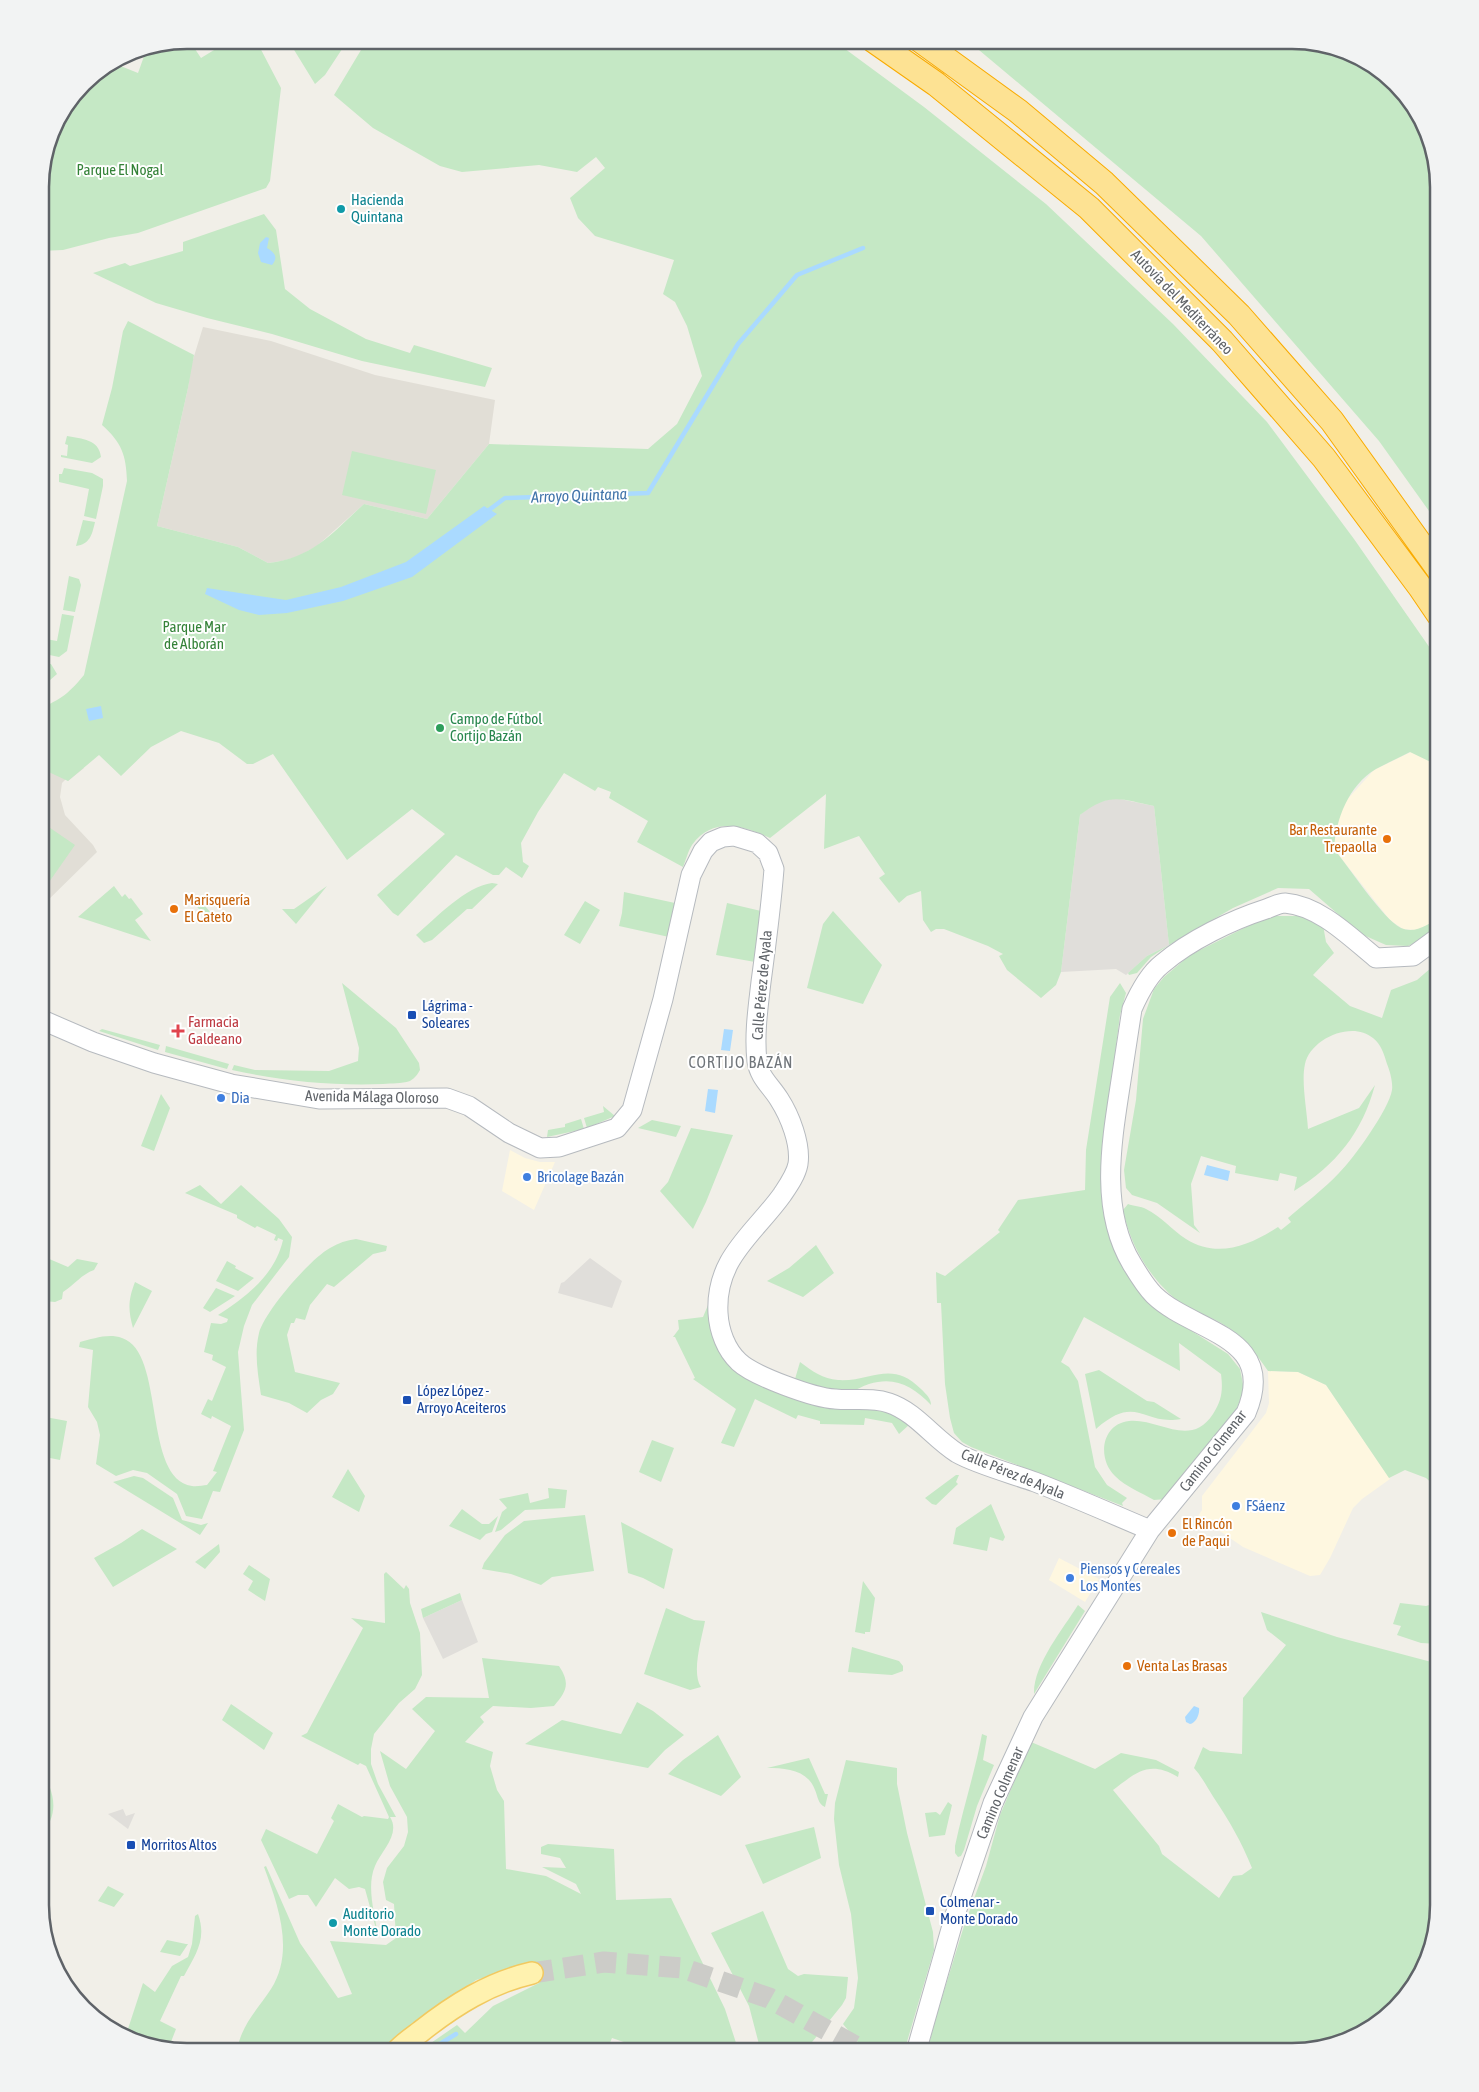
<svg xmlns="http://www.w3.org/2000/svg" width="1479" height="2092" viewBox="0 0 1479 2092" font-family="'Asap Condensed',sans-serif">
	<rect width="100%" height="100%" fill="#f1efe8"/>
	<path fill="#fef7e0" d="M1411 752 1439 766V916L1433 923 1416 930 1403 929 1390 920 1334 849 1335 829 1345 802 1374 770Z
		M510 1150 525 1158 540 1162H555L534 1210 502 1191Z
		M1268 1371 1298 1372 1326 1385 1390 1479 1362 1499 1353 1508 1330 1558 1320 1575 1310 1576 1243 1547 1198 1516 1202 1510V1496L1266 1413 1269 1403Z
		M1059 1558 1099 1579 1085 1602 1049 1580Z"/>
	<path fill="#e0deda" d="M1115 798 1154 806 1169 945 1147 956 1126 975 1116 969 1061 972 1080 815 1095 803Z
		M590 1258 622 1281 612 1308 558 1293 561 1283 564 1282Z
		M462 1600 478 1642 443 1659 423 1618Z
		M123 1809 126 1816 135 1813 128 1829 108 1814Z"/>
	<path fill="#e1ded6" d="M203 327 271 341 375 375 495 400 489 444 427 519 364 504 317 546 299 556 282 561 268 563 238 547 157 526 188 388 191 366Z
		M40 753 84 768 68 781 66 779 62 783 60 797 65 815 93 845 97 852 40 908Z"/>
	<path fill="#c5e8c5" d="M187 40H195L191 43 201 58 219 47 221 50 237 40H256L281 88 270 181 266 188 138 233 109 238 63 250 40 251V178L51 130 83 83 113 63 138 73 147 48Z
		M288 40H348L325 75 315 84Z
		M367 40H833L924 107 1046 204 1173 324 1267 422 1354 539 1439 661V766L1410 752C1399 758 1387 763 1376 769 1348 786 1336 819 1334 849 1349 867 1383 919 1401 928 1414 934 1430 925 1439 916V926L1425 938 1408 946 1386 945 1361 934 1309 889 1278 888 1233 908 1169 945 1151 957 1137 973 1129 975 1128 973 1147 956 1169 945 1154 806C1120 799 1110 792 1080 815L1061 972 1056 985 1041 998 1007 970 999 956 1003 954 988 946 944 929H936L931 932 923 920 921 891 907 896 899 903 879 878 885 874 859 836 824 849 826 794 770 838C744 826 713 816 692 845 688 851 686 860 683 867L637 842 648 821 609 798 611 792 598 787 595 791 564 773 538 812 521 843 523 862 529 866 522 878 506 867 499 875H493L456 855 398 916 393 913 377 895 445 834 412 809 347 860 273 754 253 764H247L219 743 181 731 151 747 121 776 99 755 68 781 40 768V708C61 700 70 692 84 675L127 481C126 455 122 443 102 425L112 388 123 331 128 321 194 355 188 388 157 526 238 547 268 563C313 558 332 533 364 504L427 519 489 444 648 449 677 424 702 376 687 326 675 302 663 294 674 260 595 236 578 218 570 198 605 168 596 157 577 172 539 165 462 172 440 166 373 128 334 95Z
		M967 40H1301L1366 60 1419 113 1439 187V525L1379 441 1201 236Z
		M264 214 276 230 285 289 310 309 366 339 410 353 414 345 492 368 485 387 362 361 272 334 207 318 156 303 93 273 125 263 130 266 183 251V242Z
		M67 436C82 439 99 439 101 457L92 463 61 457V455L67 456 68 445 65 444Z
		M352 451 436 470 426 514 342 495Z
		M64 468 92 473 103 479V486L96 519 84 516 89 489 59 482V474H62Z
		M83 520 95 522C92 535 90 544 76 546Z
		M69 576 79 579 81 585 75 612 63 610Z
		M62 614 74 616 67 651 59 657 40 653V638L57 641Z
		M40 662 51 664 57 674 49 681 40 682Z
		M40 821 75 845 40 895Z
		M492 883 498 884 472 909H467L432 940 424 943 416 935C436 918 466 886 492 883Z
		M114 886 122 897 125 894 129 899 131 898 143 914 135 920 151 941 78 917Z
		M327 886 296 924 282 909H294Z
		M624 892 675 903 669 937 619 926 622 913Z
		M195 895 213 915 207 919 190 898Z
		M585 901 600 910 580 944 564 935Z
		M727 903 761 911 755 962 716 955Z
		M833 911 882 965 863 1004 807 988 823 924Z
		M1274 916H1299L1323 925 1326 942 1334 953 1313 975 1350 1006 1382 1018 1391 990 1417 980 1439 961V1490L1426 1478 1405 1470 1389 1478 1326 1385 1298 1372 1268 1371C1255 1352 1242 1335 1221 1323 1209 1316 1194 1313 1183 1305 1151 1281 1131 1248 1123 1210L1128 1204C1133 1206 1141 1206 1146 1209 1161 1216 1172 1230 1186 1239 1218 1259 1250 1245 1278 1227L1281 1230 1291 1222 1288 1218C1305 1203 1324 1189 1339 1173 1354 1158 1389 1109 1392 1090 1393 1083 1390 1071 1387 1064 1384 1054 1381 1044 1373 1038 1352 1020 1310 1039 1305 1064 1301 1082 1307 1110 1308 1129L1359 1108 1375 1085C1362 1133 1336 1165 1294 1191L1297 1177 1280 1173 1278 1181 1235 1173 1236 1166 1201 1156 1191 1184 1194 1225 1200 1233 1157 1203 1132 1195 1126 1188 1124 1170 1136 1100 1143 1019 1154 989 1164 977 1190 955 1252 924Z
		M342 983 396 1028 419 1063 420 1070C417 1075 415 1078 410 1081 401 1084 392 1083 383 1084 333 1086 281 1081 232 1070L234 1065 255 1070 329 1071 358 1061 359 1048Z
		M1120 983 1126 993 1120 1015 1105 1134 1101 1183 1109 1230 1160 1311 1228 1354 1240 1369 1244 1389 1236 1411 1166 1499 1154 1500C1142 1493 1126 1487 1115 1476 1097 1459 1101 1424 1129 1421 1159 1418 1190 1449 1213 1414 1222 1400 1223 1390 1221 1374L1179 1343 1180 1371 1084 1317 1061 1362 1069 1367 1078 1381 1095 1467 1107 1485 1127 1498 1122 1503 1123 1506 971 1447 962 1442 954 1433 950 1418 945 1384 941 1303H937L936 1272 945 1276 1000 1232 998 1230 1018 1200 1085 1190 1086 1150 1110 997Z
		M102 1029 160 1045 158 1050 99 1031Z
		M166 1046 229 1064 227 1069 165 1052Z
		M161 1094 170 1108 154 1151 141 1146Z
		M603 1106 615 1116 587 1128 584 1118 604 1112Z
		M581 1119 584 1129 547 1137 548 1130 565 1127V1124Z
		M652 1120 681 1126 676 1137 638 1128Z
		M691 1128 733 1135 706 1202 693 1229 660 1191 668 1182Z
		M200 1185 221 1204 241 1185 279 1219 292 1237 289 1257 252 1305 244 1326 238 1352 244 1430 220 1492 213 1491 202 1519 186 1516 177 1494 147 1473 133 1470 116 1476 96 1464 100 1435 97 1422 88 1407 93 1350 79 1347 80 1342C93 1339 108 1333 122 1338 166 1352 142 1479 192 1486 197 1487 203 1485 207 1485L217 1472 213 1471 231 1426 212 1416 211 1419 201 1414 208 1399 212 1401 226 1367 212 1360 213 1355 204 1352 211 1323 221 1324 227 1322 228 1319 218 1315C246 1297 275 1275 283 1240L278 1238 277 1241 274 1240 276 1235 257 1226 255 1228 237 1218V1215L185 1193Z
		M356 1239 387 1246 386 1251 373 1254 334 1287 327 1284 310 1305 305 1320 296 1318 294 1323H291L287 1335 295 1372 340 1383 333 1394 321 1400 307 1413 289 1403 261 1395C258 1374 254 1354 259 1333 265 1311 310 1259 330 1248 338 1243 347 1240 356 1239Z
		M816 1245 834 1273 803 1297 767 1281 789 1268Z
		M40 1255 68 1267 77 1259 98 1263 94 1270C82 1274 74 1285 63 1292L62 1299 55 1302 44 1301 41 1288 45 1276 40 1274Z
		M227 1261 236 1266 235 1268 254 1278 238 1291 216 1281Z
		M135 1282 152 1291 133 1328C128 1310 128 1300 135 1282Z
		M216 1288 235 1296 210 1312 203 1308Z
		M711 1298V1327L713 1339 720 1352 742 1373 882 1408 910 1424 899 1434 892 1423 865 1418 864 1425 820 1424V1421L798 1415 796 1419 755 1399 734 1447 721 1443 736 1409 693 1379 695 1378 675 1337H673L679 1329 678 1320 703 1317Z
		M800 1362C812 1371 823 1379 838 1380 872 1382 891 1359 921 1389 926 1394 931 1398 931 1405 913 1386 895 1376 869 1384 862 1386 854 1392 847 1392 829 1393 811 1385 795 1379Z
		M1099 1370 1147 1401 1154 1402 1181 1419C1142 1426 1137 1393 1096 1429L1085 1374Z
		M40 1416 67 1421 60 1460 40 1456Z
		M652 1440 674 1448 661 1482 639 1472Z
		M348 1469 365 1496 359 1512 332 1497Z
		M956 1475H959L956 1482 958 1484 936 1505 932 1504 925 1498Z
		M134 1476 143 1478 173 1498 182 1520 201 1525 208 1523 200 1535 113 1482Z
		M548 1488 567 1490 565 1508 525 1510 501 1530 495 1532 502 1512 507 1508 499 1499 528 1493 530 1503 549 1498Z
		M991 1504 1005 1537 1003 1541 990 1537 987 1551 953 1544 956 1528Z
		M462 1509 482 1524H489L498 1516 492 1532 486 1534 480 1540 449 1526Z
		M585 1515 594 1571 552 1577 541 1585 511 1574 482 1569 484 1563 505 1535 524 1521Z
		M621 1522 673 1549 664 1589 643 1578 628 1573Z
		M142 1529 177 1549 113 1587 94 1558 121 1543Z
		M219 1544 220 1552 205 1569 195 1562Z
		M249 1565 270 1579 265 1601 248 1590 253 1581 243 1574Z
		M386 1572 404 1589 406 1585 409 1589 410 1603 420 1633 422 1675 415 1689 399 1703 374 1734 371 1749V1764L378 1784 396 1817H390C401 1834 381 1851 375 1866 366 1887 375 1914 378 1936L365 1889 359 1887 349 1889 335 1878 316 1907 308 1895H298L289 1899 261 1840 266 1829 317 1854 334 1821 331 1818 338 1804 362 1817 364 1816 388 1819 389 1817 366 1766 360 1763 358 1765 301 1736 307 1733 363 1628 351 1618 385 1623 384 1574Z
		M863 1581 875 1598 870 1632H865V1634L855 1632Z
		M460 1593 462 1600 423 1618 421 1609Z
		M1439 1602V1644L1421 1643 1397 1635 1401 1626 1393 1624 1400 1603 1426 1606Z
		M1078 1605 1085 1611 1034 1694C1033 1665 1063 1629 1078 1605Z
		M666 1608 694 1620 705 1621C702 1637 691 1673 701 1687L690 1690 644 1674Z
		M1261 1612 1337 1637 1439 1664V1905L1419 1979 1366 2032 1292 2052H927L936 2017 964 1926 986 1866 1000 1815 1031 1742 1095 1769 1121 1753 1156 1760 1179 1772 1178 1777C1149 1760 1137 1772 1113 1790L1159 1846 1162 1854 1219 1898 1233 1876 1242 1875 1252 1868C1241 1841 1230 1822 1214 1798 1207 1787 1202 1777 1194 1768L1203 1747 1210 1751 1242 1754 1243 1698 1286 1645 1267 1630Z
		M852 1647 899 1661 903 1666V1671L892 1675 848 1672Z
		M482 1658 559 1666C571 1684 566 1692 554 1706L531 1708 493 1706 480 1717 484 1722 465 1742 493 1752 490 1766 497 1790 504 1801 506 1869 546 1876 581 1894 576 1884 542 1867 566 1868 560 1858 541 1854V1847L548 1844 614 1849 616 1900 671 1898 725 2009 739 2052H653L612 2038 606 2052H421L428 2045 457 2025 465 2033 493 2006 539 1983 545 1975 543 1966 536 1962 476 1980 396 2041 385 2052H237C240 2026 258 2009 271 1989 295 1951 278 1905 264 1867L266 1866 300 1943 338 1998 352 1994 330 1941 386 1945 396 1938 394 1904 386 1900 383 1882 387 1868 404 1846 408 1832 407 1817 390 1786 380 1751 406 1769 435 1731 412 1709 426 1697 489 1698Z
		M637 1702 653 1711 684 1735 665 1750 648 1768 525 1744 562 1720 621 1734Z
		M231 1704 273 1733 264 1750 222 1720Z
		M982 1734 987 1736 983 1760 994 1765 977 1806 964 1850 961 1856 958 1857 955 1853V1846C963 1808 975 1772 982 1734Z
		M718 1735 741 1777 721 1796 668 1774 683 1760Z
		M809 1758 825 1794H828L825 1807C818 1804 818 1797 815 1790 808 1770 786 1768 767 1768Z
		M846 1760 897 1768V1784L907 1833 933 1932 934 1950 904 2052H866L843 2024 854 2008 858 1978 851 1914 839 1865 834 1819 835 1803Z
		M49 1785C57 1806 54 1820 40 1837V1786Z
		M948 1802 952 1805 945 1835 929 1837 925 1813 936 1812 940 1815Z
		M814 1827 821 1858 763 1884 745 1845Z
		M108 1886 124 1894 114 1907 98 1901Z
		M763 1911 788 1969 798 1976 804 1974 848 1977 846 1998 842 2005 804 2052H761L749 2006 711 1933Z
		M198 1914C207 1939 196 1954 184 1976H181L160 2021 176 2029 169 2047 179 2052 126 2035 143 1983 155 1992 172 1966 188 1957 192 1944 195 1916Z
		M167 1940 186 1944H188L180 1956 160 1952Z"/>
	<path fill="#aadaff" d="M266 237 269 238 267 248C274 252 279 257 272 265L261 262 258 253 260 243Z
		M484 506 497 514 412 577 343 601 287 613 259 615 239 610 205 594 207 588 286 600 341 587 406 562Z
		M101 706 103 718 89 721 86 709Z
		M724 1029 733 1030 730 1051 721 1050Z
		M708 1089 718 1090 715 1113 705 1111Z
		M1207 1165 1230 1171 1228 1181 1204 1175Z
		M1194 1706 1199 1708C1200 1714 1196 1723 1190 1724L1186 1722 1185 1717Z"/>
	<g fill="none" stroke-linecap="round" stroke-linejoin="round">
		<path stroke="#aadaff" stroke-width="4.5" d="M1028 46 1032 40
			M485 513 505 498 648 493 738 344 797 275 863 248
			M427 2052 456 2034"/>
		<path stroke="#ccccc8" stroke-width="21" stroke-dasharray="21 11" stroke-linecap="butt" d="M532 1973 604 1962 682 1968 769 1998 866 2052"/>
		<defs>
			<path id="secondary" d="M40 1019 93 1042 154 1063 231 1084 319 1099 447 1098 469 1106 509 1133 540 1148 559 1147 617 1128 632 1110 663 999 691 875 703 851 711 842 723 837 734 836 757 843 768 853 774 869C771 907 766 945 761 982 758 1008 754 1035 757 1061 759 1077 771 1086 779 1099 790 1116 801 1144 798 1164 796 1175 788 1186 782 1195 754 1234 715 1258 718 1313 719 1331 726 1350 739 1362 754 1376 814 1398 835 1399 852 1401 872 1397 889 1403 916 1412 933 1438 957 1453 976 1464 1013 1474 1035 1482 1074 1497 1112 1514 1150 1530
				M916 2052 955 1915 993 1803 1033 1717 1150 1530 1246 1413C1279 1335 1193 1333 1154 1295 1146 1287 1138 1274 1132 1264 1100 1211 1111 1145 1120 1087 1124 1061 1128 1035 1132 1009 1139 993 1148 975 1162 964 1190 940 1232 920 1266 909 1272 907 1279 903 1285 903 1320 906 1350 937 1376 958L1413 956 1439 937"/>
			<path id="primary" d="M396 2052C403 2044 412 2038 420 2032 454 2005 489 1983 532 1973"/>
			<path id="highway" d="M873 40 936 84 1089 208 1222 341 1324 458 1420 587 1439 615
				M920 40 1018 111 1104 183 1239 315 1332 421 1439 570"/>
		</defs>
		<use href="#secondary" stroke="#b6babf" stroke-width="21"/>
		<use href="#primary" stroke="#f2c960" stroke-width="24"/>
		<use href="#highway" stroke="#f9ab00" stroke-width="26"/>
		<use href="#secondary" stroke="#fff" stroke-width="19"/>
		<use href="#primary" stroke="#fff2af" stroke-width="21"/>
		<use href="#highway" stroke="#fde293" stroke-width="24"/>
	</g>
	<g fill="#0f9aa8" stroke="#fff" stroke-width="2">
		<circle cx="341" cy="209" r="5"/>
		<circle cx="333" cy="1923" r="5"/>
	</g>
	<circle fill="#2e9e5b" stroke="#fff" stroke-width="2" cx="440" cy="728" r="5"/>
	<g fill="#e8710a" stroke="#fff" stroke-width="2">
		<circle cx="1387" cy="839" r="5"/>
		<circle cx="174" cy="909" r="5"/>
		<circle cx="1172" cy="1533" r="5"/>
		<circle cx="1127" cy="1666" r="5"/>
	</g>
	<g fill="#1a4fb4" stroke="#fff" stroke-width="2">
		<rect x="407" y="1010" width="10" height="10" rx="2.5"/>
		<rect x="402" y="1395" width="10" height="10" rx="2.5"/>
		<rect x="126" y="1840" width="10" height="10" rx="2.5"/>
		<rect x="925" y="1906" width="10" height="10" rx="2.5"/>
	</g>
	<path fill="#e0444e" stroke="#fff" stroke-width="2" d="M175.5 1023.5h5v5h5v5h-5v5h-5v-5h-5v-5h5z"/>
	<g fill="#3f7fe0" stroke="#fff" stroke-width="2">
		<circle cx="221" cy="1098" r="5"/>
		<circle cx="527" cy="1177" r="5"/>
		<circle cx="1236" cy="1506" r="5"/>
		<circle cx="1070" cy="1578" r="5"/>
	</g>
	<g text-anchor="middle" stroke-width="4" stroke-linejoin="round" paint-order="stroke">
		<g font-size="15" fill="#348238" stroke="#fff">
			<text x="120" y="175">Parque El Nogal</text>
			<text x="194" y="632">Parque Mar<tspan x="194" dy="17">de Alborán</tspan></text>
		</g>
		<g font-size="15" fill="#0d838f" stroke="#fff" text-anchor="start">
			<text x="351" y="205">Hacienda<tspan x="351" dy="17">Quintana</tspan></text>
			<text x="343" y="1919">Auditorio<tspan x="343" dy="17">Monte Dorado</tspan></text>
		</g>
		<g font-size="15" fill="#5f6368" stroke="#fff">
			<text transform="translate(1182 302) rotate(46)" y="5">Autovía del Mediterráneo</text>
			<text transform="translate(762 985) rotate(-85)" y="5">Calle Pérez de Ayala</text>
			<text transform="translate(372 1097) rotate(1)" y="5">Avenida Málaga Oloroso</text>
			<text transform="translate(1213 1451) rotate(-52)" y="5">Camino Colmenar</text>
			<text transform="translate(1013 1474) rotate(22)" y="5">Calle Pérez de Ayala</text>
			<text transform="translate(1000 1793) rotate(-67)" y="5">Camino Colmenar</text>
		</g>
		<g font-size="15" fill="#27864d" stroke="#fff" text-anchor="start">
			<text x="450" y="724">Campo de Fútbol<tspan x="450" dy="17">Cortijo Bazán</tspan></text>
		</g>
		<g font-size="15" fill="#c56008" stroke="#fff" text-anchor="start">
			<text x="1377" y="835" text-anchor="end">Bar Restaurante<tspan x="1377" dy="17">Trepaolla</tspan></text>
			<text x="184" y="905">Marisquería<tspan x="184" dy="17">El Cateto</tspan></text>
			<text x="1182" y="1529">El Rincón<tspan x="1182" dy="17">de Paqui</tspan></text>
			<text x="1137" y="1671">Venta Las Brasas</text>
		</g>
		<g font-size="15" fill="#164399" stroke="#fff" text-anchor="start">
			<text x="422" y="1011">Lágrima -<tspan x="422" dy="17">Soleares</tspan></text>
			<text x="417" y="1396">López López -<tspan x="417" dy="17">Arroyo Aceiteros</tspan></text>
			<text x="141" y="1850">Morritos Altos</text>
			<text x="940" y="1907">Colmenar -<tspan x="940" dy="17">Monte Dorado</tspan></text>
		</g>
		<g font-size="15" fill="#be3a42" stroke="#fff" text-anchor="start">
			<text x="188" y="1027">Farmacia<tspan x="188" dy="17">Galdeano</tspan></text>
		</g>
		<g font-size="15" fill="#366cbe" stroke="#fff" text-anchor="start">
			<text x="231" y="1103">Dia</text>
			<text x="537" y="1182">Bricolage Bazán</text>
			<text x="1246" y="1511">FSáenz</text>
			<text x="1080" y="1574">Piensos y Cereales<tspan x="1080" dy="17">Los Montes</tspan></text>
		</g>
		<g font-size="16" font-style="italic" fill="#4174aa" stroke="#fff">
			<text transform="translate(579 495) rotate(-2)" y="6">Arroyo Quintana</text>
		</g>
		<g font-size="16" letter-spacing="1" fill="#70757a" stroke="#fff">
			<text x="741" y="1068">CORTIJO BAZÁN</text>
		</g>
	</g>
	<path d="M0 0H1479V2092H0ZM187 49H1292A138 138 0 0 1 1430 187V1905A138 138 0 0 1 1292 2043H187A138 138 0 0 1 49 1905V187A138 138 0 0 1 187 49Z" fill="#f2f3f3" fill-rule="evenodd"/>
	<path fill="none" stroke="#5f6368" stroke-width="2.5" d="M187 49H1292A138 138 0 0 1 1430 187V1905A138 138 0 0 1 1292 2043H187A138 138 0 0 1 49 1905V187A138 138 0 0 1 187 49Z"/>
</svg>
